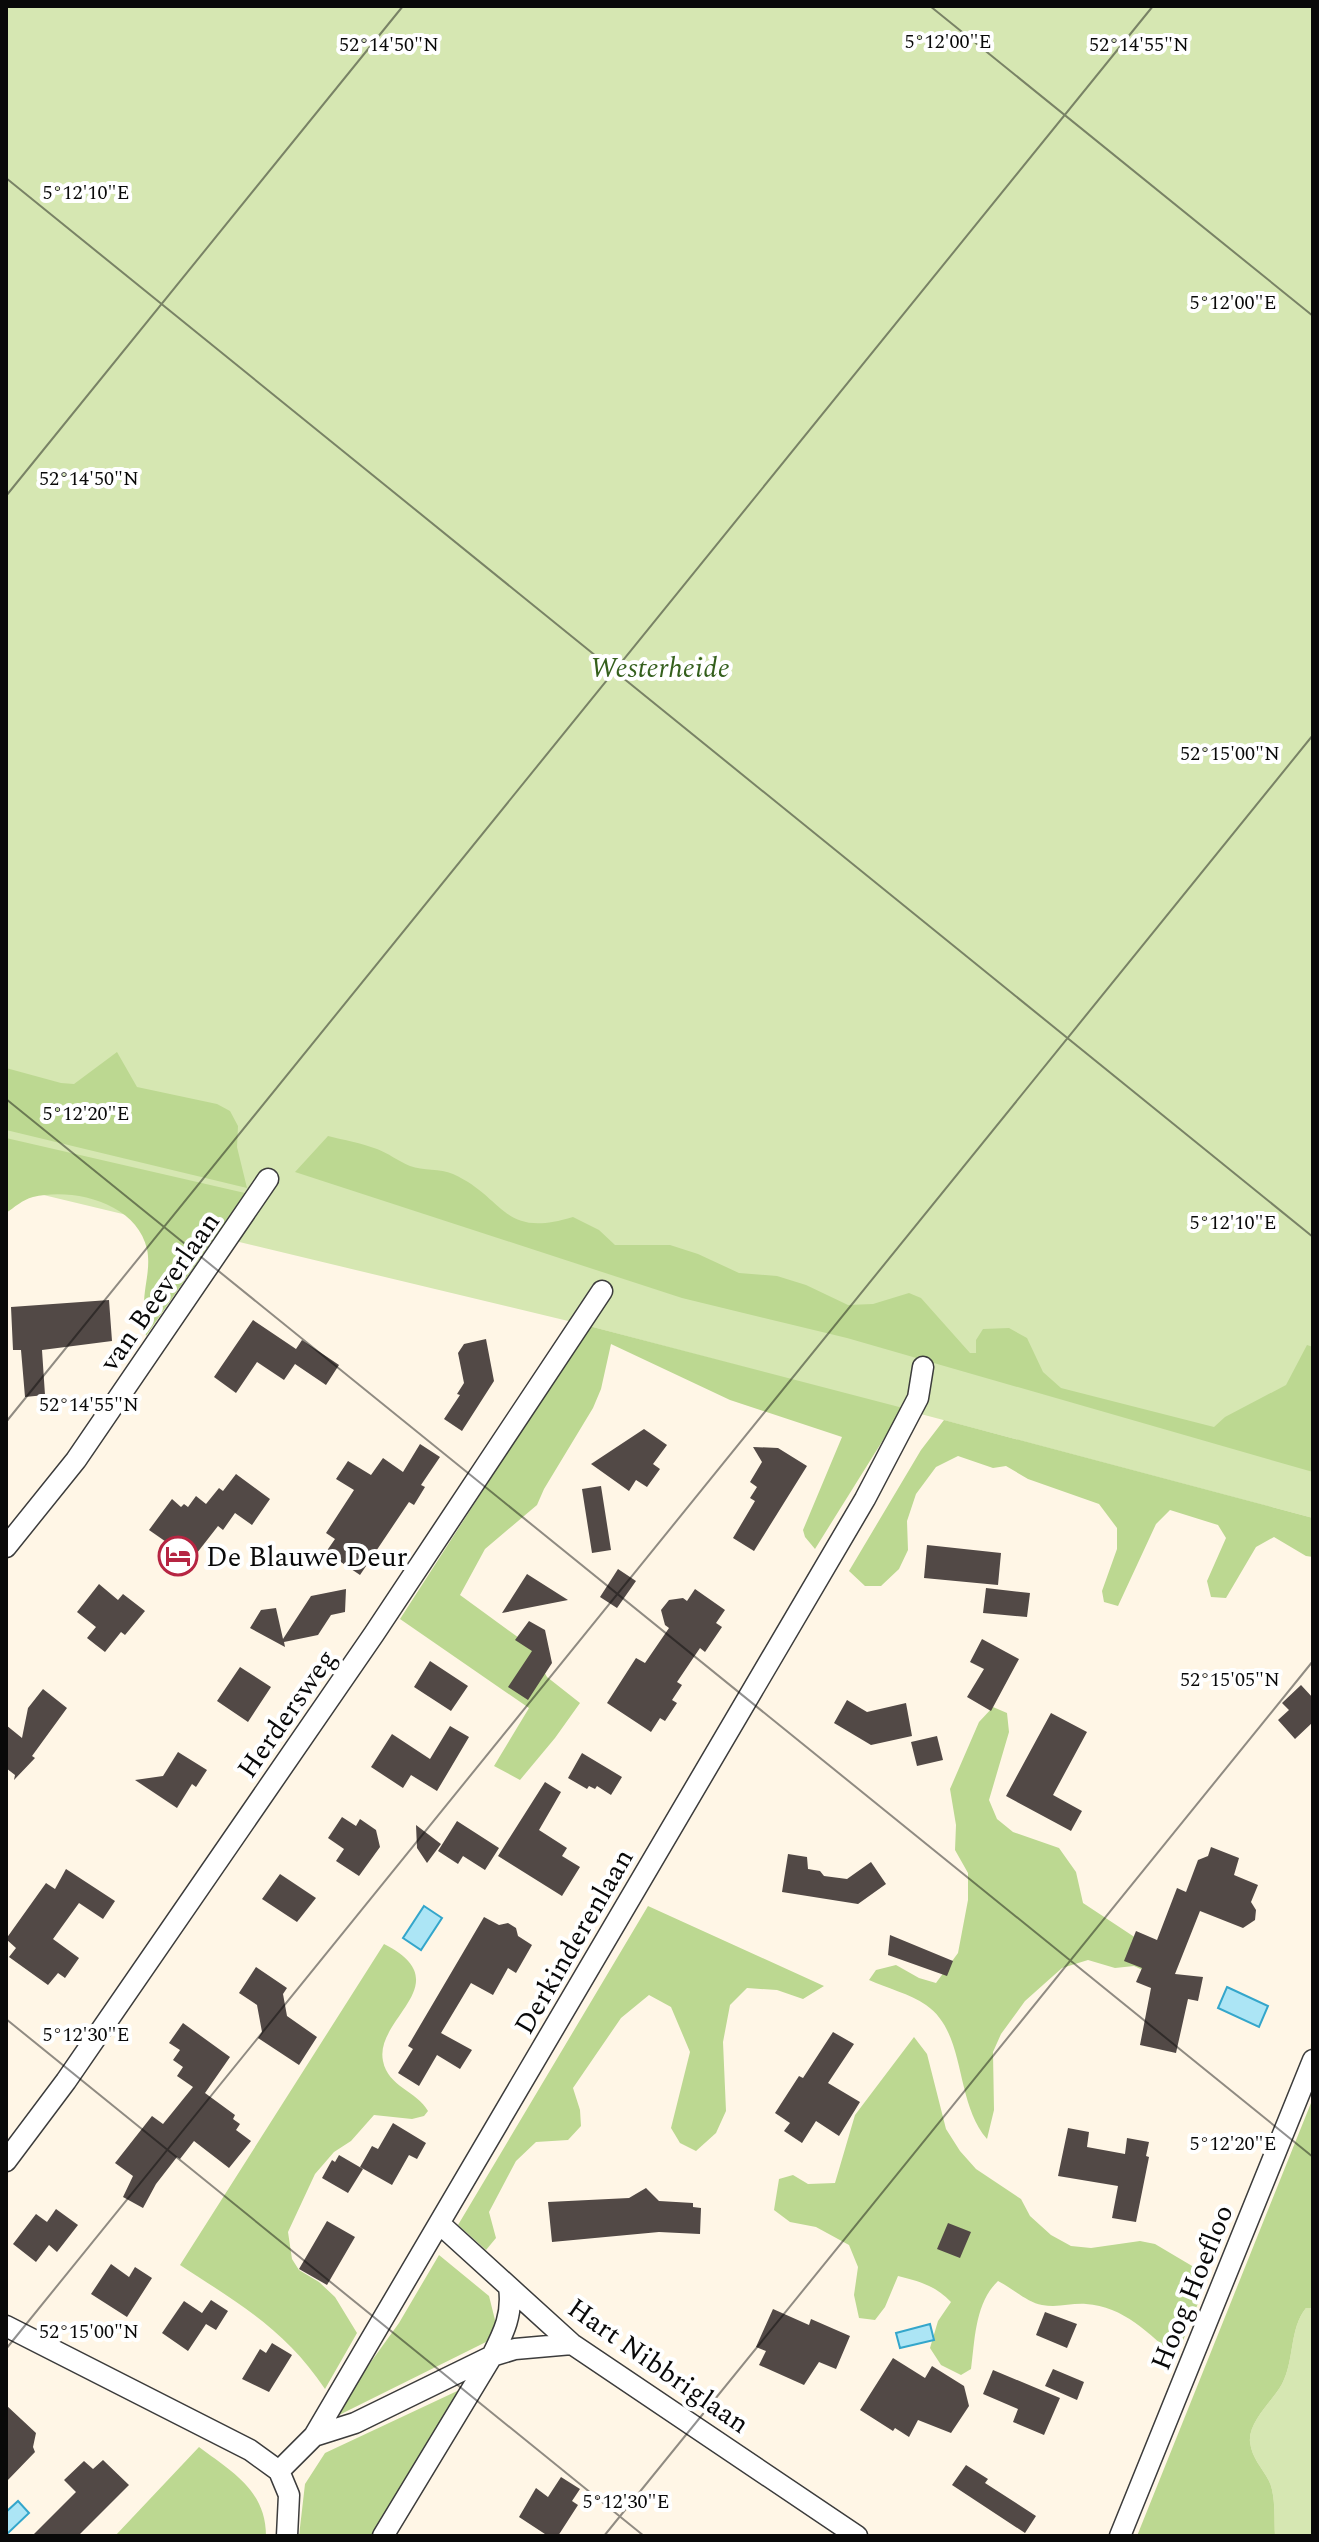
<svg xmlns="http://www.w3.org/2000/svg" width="1319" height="2542" viewBox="0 0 1319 2542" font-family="Spectral,serif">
	<rect width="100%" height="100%" fill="#fff6e6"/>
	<path fill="#d6e7b2" d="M6 6H1313V1518L589 1326 6 1186Z
		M1306 2308H1313V2536H1275C1274 2520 1276 2495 1269 2481 1262 2467 1252 2459 1250 2442 1248 2421 1273 2401 1282 2384 1295 2359 1289 2329 1306 2308Z"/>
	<path fill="#bcd891" d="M117 1052 137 1087 217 1104 230 1111 238 1126 237 1147 247 1188 6 1130V1068L61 1083 74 1084Z
		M328 1136C344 1140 361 1143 377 1149 388 1153 398 1161 410 1166 423 1171 440 1168 453 1174 506 1198 501 1239 573 1217L599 1230 615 1245H670L698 1254 739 1273 777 1276 806 1285 848 1305 873 1304 909 1293 921 1298 970 1353H976V1340L983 1329 1009 1328 1027 1338 1043 1372 1061 1388 1214 1427 1225 1417 1286 1385 1307 1345 1313 1347V1472L847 1338 682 1298 295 1172Z
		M6 1138 245 1193 146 1336C145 1326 143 1315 144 1305 144 1285 151 1269 147 1249 137 1203 73 1187 33 1197 22 1200 15 1207 6 1213Z
		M589 1326 903 1408 815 1549 805 1537 803 1530 842 1437 730 1400 611 1344 601 1389 593 1408 544 1489 537 1505 485 1549 460 1595 530 1646 547 1677 580 1703 555 1738 520 1780 494 1766 529 1708 400 1619Z
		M944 1420 1313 1518V1557L1306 1556 1274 1537 1256 1547 1226 1598 1211 1597 1207 1581 1226 1538 1218 1525 1170 1510 1156 1524 1118 1606 1104 1602 1102 1591 1117 1549V1528L1099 1504 1028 1479 1006 1466 993 1468 958 1456 936 1467 916 1494 907 1521 908 1550 899 1569 881 1586H865L849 1571 921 1450Z
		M993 1707 1007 1713 1009 1732 989 1800 997 1819 1013 1832 1059 1848 1076 1872 1083 1903 1145 1944 1147 1972 1134 1966 1115 1968 1088 1960 1062 1968 1025 2001 1001 2034 993 2052 994 2110 987 2139C954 2101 967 2033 926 2005 910 1994 887 1988 869 1980L876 1970 896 1965 919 1978 936 1983 958 1953 968 1900V1873L955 1850 956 1825 950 1789 979 1722Z
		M648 1906 824 1986 803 1999 777 1990 747 1988 730 2005 723 2042 726 2111 716 2133 696 2151 680 2143 671 2128 690 2052 671 2007 649 1995 621 2018 573 2088 580 2110 581 2126 568 2140 536 2142 516 2161 489 2212 496 2238 486 2250 458 2225Z
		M384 1944C461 1983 374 2018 383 2061 388 2087 417 2091 428 2111L424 2116 412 2119 374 2115 351 2141 334 2152 315 2174 288 2232 292 2259 299 2270 319 2282 335 2297 357 2333 325 2389C285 2329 238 2303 180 2265Z
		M914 2037 927 2054 946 2129 960 2151 976 2169 1021 2199 1030 2216 1051 2235 1071 2246 1091 2248 1140 2241 1155 2244 1209 2276 1176 2358C1150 2334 1123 2306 1086 2304 1071 2303 1058 2308 1042 2305 1027 2302 1012 2288 998 2281 975 2303 975 2339 971 2369L961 2375 941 2365 930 2348 938 2321 951 2302C936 2286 919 2281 898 2276L885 2307 875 2320 859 2318 854 2295 858 2267 849 2245 816 2227 790 2222 774 2210 779 2179 793 2175 808 2184 835 2183 855 2115Z
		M1313 2098V2308H1306C1289 2329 1295 2359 1282 2384 1273 2401 1248 2421 1250 2442 1252 2459 1262 2467 1269 2481 1276 2495 1274 2520 1275 2536H1137Z
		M439 2255 489 2296 496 2324 486 2342 329 2420 399 2323Z
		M470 2385 376 2536H299L305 2484 325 2453Z
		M199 2447C231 2471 266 2490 266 2536H115Z"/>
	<path fill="#ace5f5" stroke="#34a6cb" stroke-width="2" d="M424 1906 442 1918 421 1950 403 1938Z
		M1227 1987 1268 2006 1259 2027 1218 2008Z
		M930 2324 934 2340 900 2348 896 2333Z
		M18 2501 29 2513 6 2535V2512Z"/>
	<path fill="#524946" d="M109 1300 112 1341 42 1350 45 1395 25 1397 21 1350H13L11 1307Z
		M253 1320 296 1349 302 1340 339 1365 326 1385 295 1364 284 1380 257 1362 236 1393 214 1377Z
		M486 1339 494 1381 462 1431 444 1419 460 1395 457 1394 464 1383 458 1353 464 1344Z
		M644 1429 667 1445 653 1464 660 1469 647 1487 636 1480 629 1491 591 1464Z
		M420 1444 440 1457 421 1485 425 1487 414 1505 409 1502 360 1575 326 1552 335 1539 326 1533 354 1490 336 1479 348 1461 371 1475 383 1458 403 1472Z
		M753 1447 778 1448 807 1466 754 1551 733 1538 755 1501 750 1498 757 1487 750 1482 762 1462Z
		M236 1474 270 1499 252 1525 235 1513 223 1530 218 1526 179 1576 161 1561 172 1546 149 1530 172 1499 181 1507 184 1504 188 1507 196 1496 206 1504 219 1488 223 1491Z
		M601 1486 611 1550 592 1553 582 1489Z
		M927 1545 1001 1553 998 1585 924 1578Z
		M618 1569 636 1581 617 1608 600 1597Z
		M527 1574 568 1600 502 1613Z
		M99 1584 118 1600 123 1594 145 1611 125 1635 121 1632 105 1652 87 1638 96 1627 77 1612Z
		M986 1588 1030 1593 1027 1617 983 1613Z
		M346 1589 345 1612 331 1615 318 1635 284 1642 285 1647 250 1628 261 1610 276 1608 283 1639 311 1596Z
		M695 1589 725 1610 716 1623 722 1627 705 1652 700 1648 677 1682 682 1685 672 1700 677 1703 665 1721 660 1718 651 1732 607 1703 636 1658 645 1663 669 1628 665 1625 661 1610 669 1600 683 1598 687 1601Z
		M529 1621 545 1630 552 1663 528 1700 508 1687 532 1651 515 1640Z
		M982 1639 1019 1659 991 1711 967 1697 984 1669 970 1662Z
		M430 1661 468 1686 451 1711 414 1687Z
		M240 1667 271 1687 248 1722 217 1701Z
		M1301 1685 1313 1698V1722L1295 1739 1278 1720 1289 1710 1282 1703Z
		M43 1689 67 1708 32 1756 35 1758 14 1780 15 1775 6 1768V1725L22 1738 28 1708Z
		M847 1700 867 1712 906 1703 912 1736 871 1745 834 1723Z
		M1051 1713 1087 1732 1053 1795 1082 1811 1071 1831 1006 1796Z
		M450 1726 469 1737 437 1791 411 1775 403 1788 371 1767 392 1734 430 1759Z
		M937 1736 943 1760 917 1766 911 1742Z
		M178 1752 207 1770 196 1787 192 1784 177 1808 135 1780 163 1776Z
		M582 1753 622 1777 611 1795 597 1786 595 1789 589 1786 587 1789 568 1778Z
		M545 1782 561 1792 539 1830 567 1848 562 1856 580 1867 562 1896 498 1856Z
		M342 1817 356 1826 360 1819 376 1830 380 1847 359 1876 336 1861 344 1849 328 1838Z
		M457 1821 499 1848 485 1870 463 1856 458 1864 438 1851Z
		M416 1825 441 1844 427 1863 417 1848Z
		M1211 1847 1239 1858 1234 1875 1258 1885 1251 1902 1256 1910 1255 1920 1243 1928 1200 1911 1175 1974 1203 1977 1198 2001 1188 1999 1176 2053 1140 2045 1151 1988 1136 1982 1142 1968 1124 1961 1136 1931 1157 1940 1177 1888 1186 1892 1198 1860 1208 1856Z
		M788 1854 807 1857 808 1869 820 1871 824 1876 847 1879 871 1862 886 1884 858 1904 782 1892Z
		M66 1869 115 1901 103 1919 79 1903 53 1939 79 1958 65 1978 58 1973 48 1985 9 1957 16 1948 6 1939 46 1883 55 1889Z
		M280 1874 316 1898 297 1922 262 1899Z
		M484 1917 499 1925 508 1923 516 1928 518 1936 532 1945 516 1973 508 1968 493 1995 471 1983 441 2033 472 2050 460 2069 437 2055 419 2086 398 2073 413 2049 408 2046Z
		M890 1935 953 1961 947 1976 888 1955Z
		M256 1967 287 1988 283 1994 287 2016 317 2037 299 2065 258 2038 262 2032 257 2005 239 1993Z
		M183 2023 230 2057 205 2093 235 2115 233 2119 240 2124 236 2130 251 2141 229 2168 194 2141 180 2159 177 2157 156 2184 143 2208 123 2197 133 2176 115 2163 152 2116 163 2124 193 2087 177 2076 183 2067 173 2060 180 2050 169 2043Z
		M833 2032 854 2044 828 2083 860 2102 839 2136 816 2121 802 2143 784 2131 790 2123 775 2113 799 2076 803 2078Z
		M393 2123 426 2143 417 2159 409 2155 392 2185 360 2167 372 2146 378 2149Z
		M1068 2128 1089 2132 1087 2147 1125 2154 1127 2138 1149 2142 1146 2156 1149 2157 1136 2222 1112 2218 1118 2186 1058 2176Z
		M339 2155 363 2169 348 2193 322 2178 332 2160 335 2162Z
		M646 2188 659 2201 693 2203V2207L701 2208 700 2234 659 2232 552 2242 548 2202 629 2198Z
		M56 2209 78 2225 57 2252 49 2245 36 2262 13 2244 36 2214 47 2222Z
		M327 2221 355 2237 327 2285 299 2269Z
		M948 2223 971 2232 960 2258 937 2249Z
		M111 2264 129 2277 135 2267 152 2278 127 2317 91 2294Z
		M211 2300 228 2311 216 2330 206 2324 188 2351 162 2333 184 2301 202 2313Z
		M773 2309 809 2325 811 2319 850 2336 836 2369 819 2362 804 2385 759 2365 766 2351 756 2347Z
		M1045 2312 1077 2324 1067 2348 1036 2335Z
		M272 2343 292 2355 269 2392 242 2379 260 2349 266 2353Z
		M893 2358 925 2378 932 2366 964 2386 969 2406 951 2433 918 2420 909 2437 895 2428 893 2431 860 2410Z
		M1053 2369 1084 2382 1077 2400 1045 2386Z
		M993 2370 1060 2398 1044 2435 1013 2422 1018 2409 983 2394Z
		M6 2405 36 2433 33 2447 35 2452 6 2482Z
		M103 2460 129 2485 78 2536H32L76 2492 64 2480 84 2461 93 2469Z
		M966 2465 988 2479 985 2483 1036 2516 1025 2533 952 2485Z
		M561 2477 580 2489 572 2501 578 2505 558 2536H548L519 2517 536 2488 548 2497Z"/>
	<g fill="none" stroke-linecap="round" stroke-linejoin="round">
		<defs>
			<path id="minor" d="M6 1547 76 1460 268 1179
				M6 2161 66 2081 374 1634 602 1291
				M441 2225 572 2344 857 2536
				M6 2326 250 2450 279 2471
				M314 2436 355 2423 492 2356 515 2349 572 2344
				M287 2536 289 2495 279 2471 314 2436 865 1499 918 1398 923 1367
				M383 2536 492 2356C504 2332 513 2314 509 2287
				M1120 2536 1313 2060"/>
		</defs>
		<use href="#minor" stroke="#3c3c3c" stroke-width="23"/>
		<use href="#minor" stroke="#fff" stroke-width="20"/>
	</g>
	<path fill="none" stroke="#090909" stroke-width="2" stroke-opacity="0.45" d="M930 6 1313 316M6 178 1313 1237M6 496 403 6M6 1099 1313 2157M6 1422 1153 6M6 2019 644 2536M6 2349 1313 735M604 2536 1313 1661"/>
	<defs>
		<symbol id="hotel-ring" viewBox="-11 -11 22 22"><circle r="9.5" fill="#fff" stroke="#b62542" stroke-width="1.5"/><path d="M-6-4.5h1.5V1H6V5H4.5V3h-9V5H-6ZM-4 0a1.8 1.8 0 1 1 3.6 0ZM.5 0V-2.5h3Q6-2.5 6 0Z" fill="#b62542"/></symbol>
	</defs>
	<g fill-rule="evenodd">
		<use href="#hotel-ring" x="156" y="1534" width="44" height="44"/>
	</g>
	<g text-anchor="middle" stroke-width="8" stroke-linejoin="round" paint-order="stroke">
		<g font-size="28" font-style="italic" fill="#345f1c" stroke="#fff">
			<text x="660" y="677">Westerheide</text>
		</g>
		<g font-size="28" fill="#090909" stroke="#fff">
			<text transform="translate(159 1291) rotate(-55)" y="10">van Beeverlaan</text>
			<text transform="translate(286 1713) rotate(-55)" y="10">Herdersweg</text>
			<text transform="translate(573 1941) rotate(-60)" y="10">Derkinderenlaan</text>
			<text transform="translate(1191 2287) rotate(-68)" y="10">Hoog Hoefloo</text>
			<text transform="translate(659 2365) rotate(35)" y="10">Hart Nibbriglaan</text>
		</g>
		<g font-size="28" fill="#090909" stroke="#fff" text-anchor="start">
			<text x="206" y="1566">De Blauwe Deur</text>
		</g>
	</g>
	<g font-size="20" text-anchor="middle" fill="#090909" stroke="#fff" stroke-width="8" stroke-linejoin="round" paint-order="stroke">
		<text x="948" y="48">5°12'00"E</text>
		<text x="389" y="51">52°14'50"N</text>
		<text x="1139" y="51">52°14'55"N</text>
		<text x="86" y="199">5°12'10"E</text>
		<text x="1233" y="309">5°12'00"E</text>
		<text x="89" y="485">52°14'50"N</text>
		<text x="1230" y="760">52°15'00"N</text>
		<text x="86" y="1120">5°12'20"E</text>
		<text x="1233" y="1229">5°12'10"E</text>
		<text x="89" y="1411">52°14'55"N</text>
		<text x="1230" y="1686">52°15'05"N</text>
		<text x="86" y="2041">5°12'30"E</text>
		<text x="1233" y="2150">5°12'20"E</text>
		<text x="89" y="2338">52°15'00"N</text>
		<text x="626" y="2508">5°12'30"E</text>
	</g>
	<rect width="1319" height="2542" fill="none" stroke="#090909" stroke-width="16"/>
</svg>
